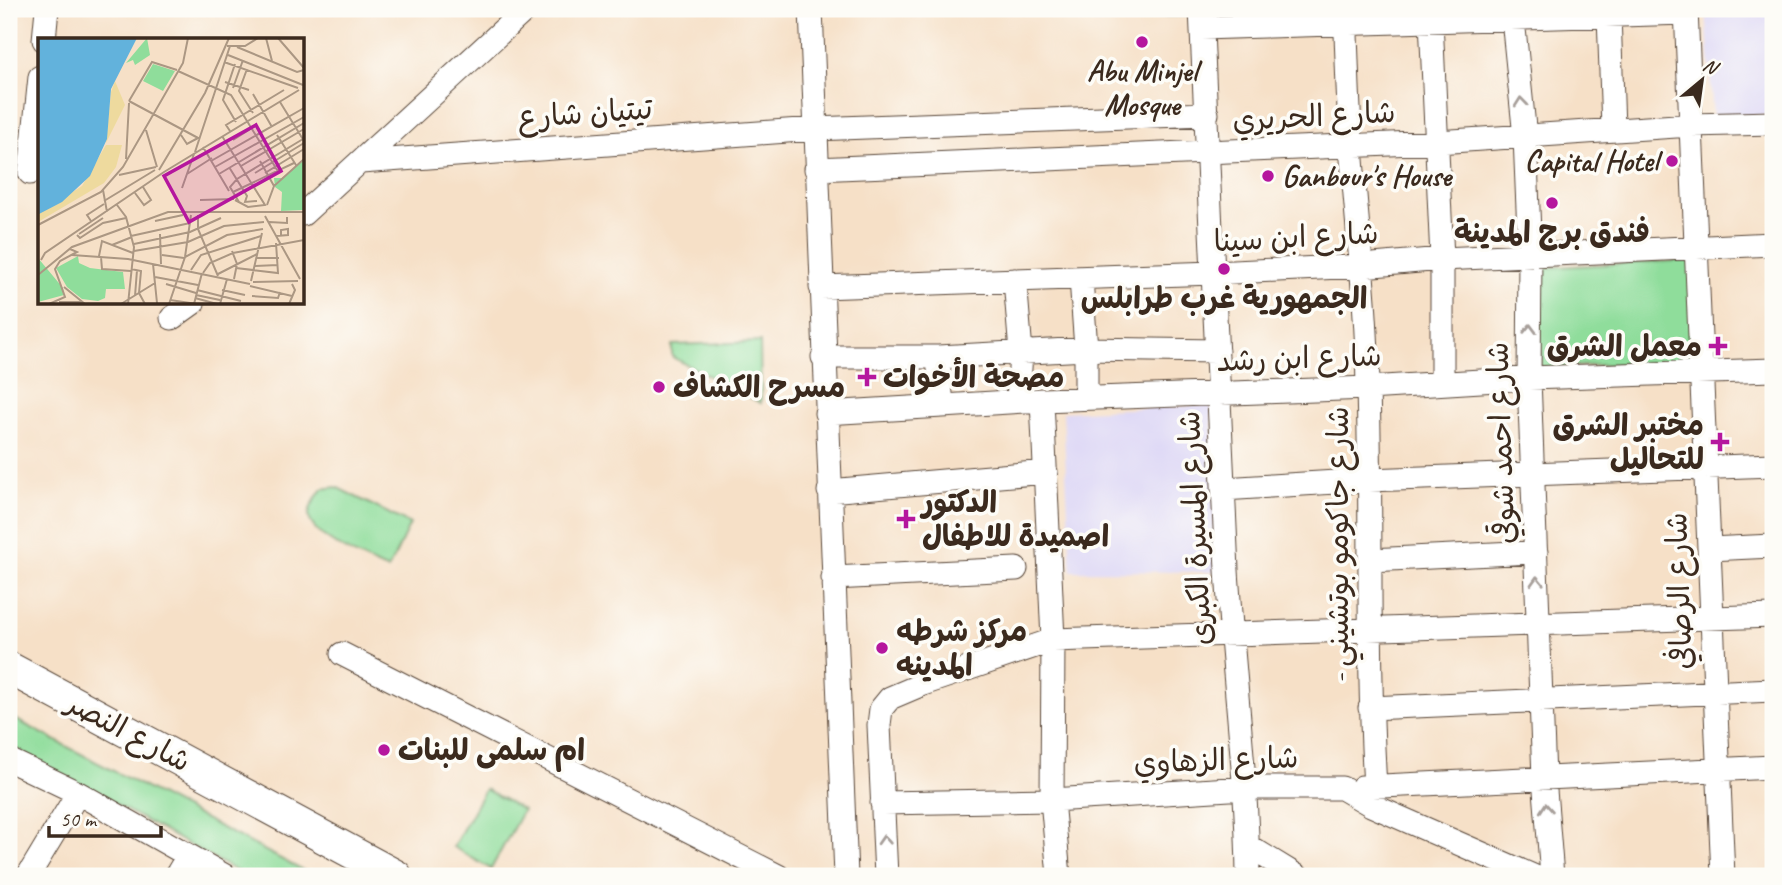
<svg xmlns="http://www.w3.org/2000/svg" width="1782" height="885" viewBox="0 0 1782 885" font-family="Caveat,'Playpen Sans Arabic',sans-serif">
	<rect width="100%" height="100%" fill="#fdfcf7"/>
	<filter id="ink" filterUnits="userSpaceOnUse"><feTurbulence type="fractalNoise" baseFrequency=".0143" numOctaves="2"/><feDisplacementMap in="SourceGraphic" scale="14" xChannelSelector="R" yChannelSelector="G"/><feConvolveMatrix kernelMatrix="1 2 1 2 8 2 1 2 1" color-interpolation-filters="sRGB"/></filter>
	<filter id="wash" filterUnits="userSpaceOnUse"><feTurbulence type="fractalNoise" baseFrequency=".00686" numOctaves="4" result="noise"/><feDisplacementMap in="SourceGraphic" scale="28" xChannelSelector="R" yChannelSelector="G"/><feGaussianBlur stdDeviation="1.57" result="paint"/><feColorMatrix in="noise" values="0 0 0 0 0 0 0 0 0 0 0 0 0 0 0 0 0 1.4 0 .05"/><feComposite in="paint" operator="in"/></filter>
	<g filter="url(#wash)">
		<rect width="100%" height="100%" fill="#f6e0c7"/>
		<path fill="#dcd6f6" d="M1706 9H1773V115L1713 117Z
			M1211 405 1219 572 1071 571 1063 412Z"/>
		<path fill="#8fdd9b" stroke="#65845c" stroke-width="2" d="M1104 9H1193L1194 15 1105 18Z
			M1691 260 1696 361 1541 368 1536 268Z
			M760 342 761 403 672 357V345Z
			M336 487 410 524 388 570C369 561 307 537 309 514 310 505 317 496 322 489Z
			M9 716 313 876H245L9 745Z
			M485 789 523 810 491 869 453 847Z"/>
	</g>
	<g filter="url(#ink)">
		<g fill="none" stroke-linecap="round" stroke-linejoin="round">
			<defs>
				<path id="minor" d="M811 9 846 876
					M1201 9C1210 196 1217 383 1227 570 1233 672 1247 774 1248 876
					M1345 9C1347 55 1348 101 1351 146 1357 227 1367 308 1368 389 1372 522 1367 654 1375 787
					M1512 9 1525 137 1530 257 1529 378 1541 699 1544 778 1552 876
					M1686 9 1723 876
					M1609 14 1613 129
					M1431 20 1442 259V383
					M1202 28 1686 13
					M44 40 47 9
					M361 162 814 129 1207 114
					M816 169 1437 142 1691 125 1773 123
					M30 173 40 77
					M303 214 526 9
					M1081 278 1086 349V398
					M1015 280 1021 352 1018 401
					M821 287 1213 273 1362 266 1442 259 1773 244
					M172 318 193 303
					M823 357H938L1086 349 1217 351
					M938 357 942 406
					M1042 400 1053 640 1052 800 1059 876
					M826 413 1042 400 1368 388 1529 378 1773 370
					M1223 489 1369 480 1773 465
					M829 491 1046 472
					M1709 549 1773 546
					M1370 560 1536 552
					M833 578 1016 569
					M342 654 778 876
					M1370 708 1773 690
					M9 760 78 793 225 876
					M1362 787 1773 767
					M882 803 1052 800 1246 788H1342L1371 805 1533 876
					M1248 846 1297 876
					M28 876 78 793
					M176 876 188 856
					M886 876 879 725 881 709 890 698 923 684 1053 640 1773 616"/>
				<path id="highway" d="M9 668 396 876"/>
			</defs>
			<use href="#minor" stroke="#574537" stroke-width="25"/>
			<use href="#highway" stroke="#574537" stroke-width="34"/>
			<use href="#minor" stroke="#fff" stroke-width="23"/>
			<use href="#highway" stroke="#fff" stroke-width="32"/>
		</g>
		<defs><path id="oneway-chevron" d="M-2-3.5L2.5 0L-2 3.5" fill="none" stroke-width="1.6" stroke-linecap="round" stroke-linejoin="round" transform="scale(1.75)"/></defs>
		<g stroke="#a79f9a">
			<use href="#oneway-chevron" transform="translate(1521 102) rotate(-96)"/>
			<use href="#oneway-chevron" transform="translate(1530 329) rotate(-89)"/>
			<use href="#oneway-chevron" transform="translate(1537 581) rotate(-92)"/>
			<use href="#oneway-chevron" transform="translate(1546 808) rotate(-95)"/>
			<use href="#oneway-chevron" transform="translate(884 840) rotate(-93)"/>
		</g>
	</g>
	<g fill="#b5179e" stroke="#fdfcf7" stroke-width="2.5">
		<circle cx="1142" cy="42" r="7"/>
		<circle cx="1672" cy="161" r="7"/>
		<circle cx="1268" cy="176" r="7"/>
		<circle cx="1552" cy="203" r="7"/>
		<circle cx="1224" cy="269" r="7"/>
		<path d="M1714.5 335.5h7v7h7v7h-7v7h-7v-7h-7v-7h7z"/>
		<path d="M863.5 366.5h7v7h7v7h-7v7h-7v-7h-7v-7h7z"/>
		<circle cx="659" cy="387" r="7"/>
		<path d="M1716.5 431.5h7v7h7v7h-7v7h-7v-7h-7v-7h7z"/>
		<path d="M902.5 508.5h7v7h7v7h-7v7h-7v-7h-7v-7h7z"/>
		<circle cx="882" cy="648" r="7"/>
		<circle cx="384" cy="750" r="7"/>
	</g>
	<g text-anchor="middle" stroke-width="7" stroke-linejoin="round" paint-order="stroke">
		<g font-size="30" font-weight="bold" fill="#3b2a1e" stroke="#fdfcf7" text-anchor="start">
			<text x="1142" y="81" text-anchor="middle">Abu Minjel<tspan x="1142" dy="34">Mosque</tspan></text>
			<text x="1658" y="171" text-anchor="end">Capital Hotel</text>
			<text x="1282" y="186">Ganbour's House</text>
			<text x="1552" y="242" text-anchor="middle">فندق برج المدينة</text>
			<text x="1224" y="308" text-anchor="middle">الجمهورية غرب طرابلس</text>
			<text x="1702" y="356" text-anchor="end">معمل الشرق</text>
			<text x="883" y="387">مصحة الأخوات</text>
			<text x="673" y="397">مسرح الكشاف</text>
			<text x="1704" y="435" text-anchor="end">مختبر الشرق<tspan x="1704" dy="34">للتحاليل</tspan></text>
			<text x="922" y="512">الدكتور<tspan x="922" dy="34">اصميدة للاطفال</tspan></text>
			<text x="896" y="641">مركز شرطه<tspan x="896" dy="34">المدينه</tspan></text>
			<text x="398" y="760">ام سلمى للبنات</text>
		</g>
		<g font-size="30" fill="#3b2a1e" stroke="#fdfcf7">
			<text transform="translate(585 113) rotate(-4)" y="10">تيتيان شارع</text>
			<text transform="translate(1314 116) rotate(-3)" y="10">شارع الحريري</text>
			<text transform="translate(1296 237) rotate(-3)" y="10">شارع ابن سينا</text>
			<text transform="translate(1299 358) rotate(-2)" y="10">شارع ابن رشد</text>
			<text transform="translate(1501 443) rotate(-92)" y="10">شارع احمد شوقي</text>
			<text transform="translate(1195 528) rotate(-93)" y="10">شارع المسيرة الكبرى</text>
			<text transform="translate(1338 545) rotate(-90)" y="10">- شارع جاكومو بوتشيني</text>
			<text transform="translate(1679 591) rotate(-92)" y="10">شارع الرصافي</text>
			<text transform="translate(129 732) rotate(28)" y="10">شارع النصر</text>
			<text transform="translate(1216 760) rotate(-2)" y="10">شارع الزهاوي</text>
		</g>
	</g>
	<g transform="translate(38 38)">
		<rect width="266" height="266" fill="#f6e0c7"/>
		<path d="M109 0 112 17 97 27 95 22 88 25ZM115 26 137 33 125 53 105 43ZM266 122V172L243 173 244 154 237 149 236 140H244ZM40 218 41 225 52 230 85 234 87 251H68L67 260 60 263 44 261 29 249 18 230ZM0 220 25 250 26 257 0 264Z" fill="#8fdd9b"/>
		<path d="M77 43 87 67 68 105 73 54ZM68 107H84L78 129 66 145 0 184V176L44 148Z" fill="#eeda9e"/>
		<path d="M99 0 73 51 69 101 52 138 24 164 1 176 0 0Z" fill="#62b2dc"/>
		<path fill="none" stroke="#ab9783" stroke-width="2" d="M228 0 234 23M240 0 266 30M189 8H207L220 0M199 9 259 34 266 32M190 17 265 47M186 24 260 50M197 26 185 62 198 84M209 31 201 53 215 75M140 33 193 57 241 135M187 44 211 52M195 50 205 22M215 56 234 89M91 63 162 101M91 63 114 24 139 32M242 64 266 103M108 92 119 129M192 93 188 87 246 52M143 97 149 106 160 100M239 97 258 127M184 98 227 167 210 169 197 162M195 102 214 90M165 109 191 153M157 114 192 8M88 121 91 65M173 123 266 70M222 123 236 148M203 128 266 91M177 129 266 79M191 129 209 158 207 164 219 163M121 132 167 55 191 0M217 135 266 105M227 135 266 111M149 136 174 120M181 136 266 85M81 137 118 129M144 150 156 116M65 152 69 174M195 154 256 125M97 155 106 167 113 162 105 149M162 162 196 161M66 163 117 132M201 164 192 149 199 141 265 101M79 167 88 179 96 209 90 266M229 167 236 148 266 121M160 177V191L180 238M227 178 262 241M53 183 49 177 66 166M117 183 145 177M231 184 249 185V179M0 187 63 154 85 129 145 25 150 0M41 196 65 180M122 196 123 226M39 197 42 200 65 185 88 180M93 198 152 185M238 198 250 197V191L243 192V197M96 206 152 194 183 180M74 207 94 199M96 213 150 204 186 188 226 184M194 213 199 226 196 241M34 217 90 221 212 246M124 217 146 220M61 218 64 203 95 215M63 219 64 231 93 233M147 219 189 197 225 191M219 220H241M3 222 7 215 126 134 261 52M115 226 119 265M217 228 240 227M198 230 240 235 238 205M93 231 103 233 101 255 107 266M153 232 163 217 223 198M165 235 172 225 195 215 266 202M180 236 219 216M0 237 34 209 130 174H266M117 239 160 247M213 243 224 195M215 244 260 243M128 246 158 255M212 248 254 258M26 249 47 266M159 252 203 263M184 252 207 257M158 257 182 262M97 258 99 232M214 258 240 260 242 254M157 260 179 266M132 262 159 266M21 264H44M11 266 27 259 17 231 22 223 39 214 32 211M83 266 117 245M131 266 147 219 153 177M156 266 164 235M182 266 189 241M251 266 257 252 254 246"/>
		<path fill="#b5179e" fill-opacity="0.15" stroke="#b5179e" stroke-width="3.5" d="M218 87 243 133 151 184 126 138Z"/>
		<rect width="266" height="266" fill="none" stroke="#3b2a1e" stroke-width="3.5"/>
	</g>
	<rect width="1782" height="885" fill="none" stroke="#fdfcf7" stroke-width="35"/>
	<g transform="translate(1702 80) rotate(29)" stroke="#fdfcf7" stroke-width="5" paint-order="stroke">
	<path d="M0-5L12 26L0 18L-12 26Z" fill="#3b2a1e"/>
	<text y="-10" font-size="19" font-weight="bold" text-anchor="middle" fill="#3b2a1e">N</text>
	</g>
	<path d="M49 826v10h112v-10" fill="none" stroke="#3b2a1e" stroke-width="3.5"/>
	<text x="60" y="826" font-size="21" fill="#3b2a1e" stroke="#fdfcf7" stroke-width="5" paint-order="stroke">50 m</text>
</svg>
